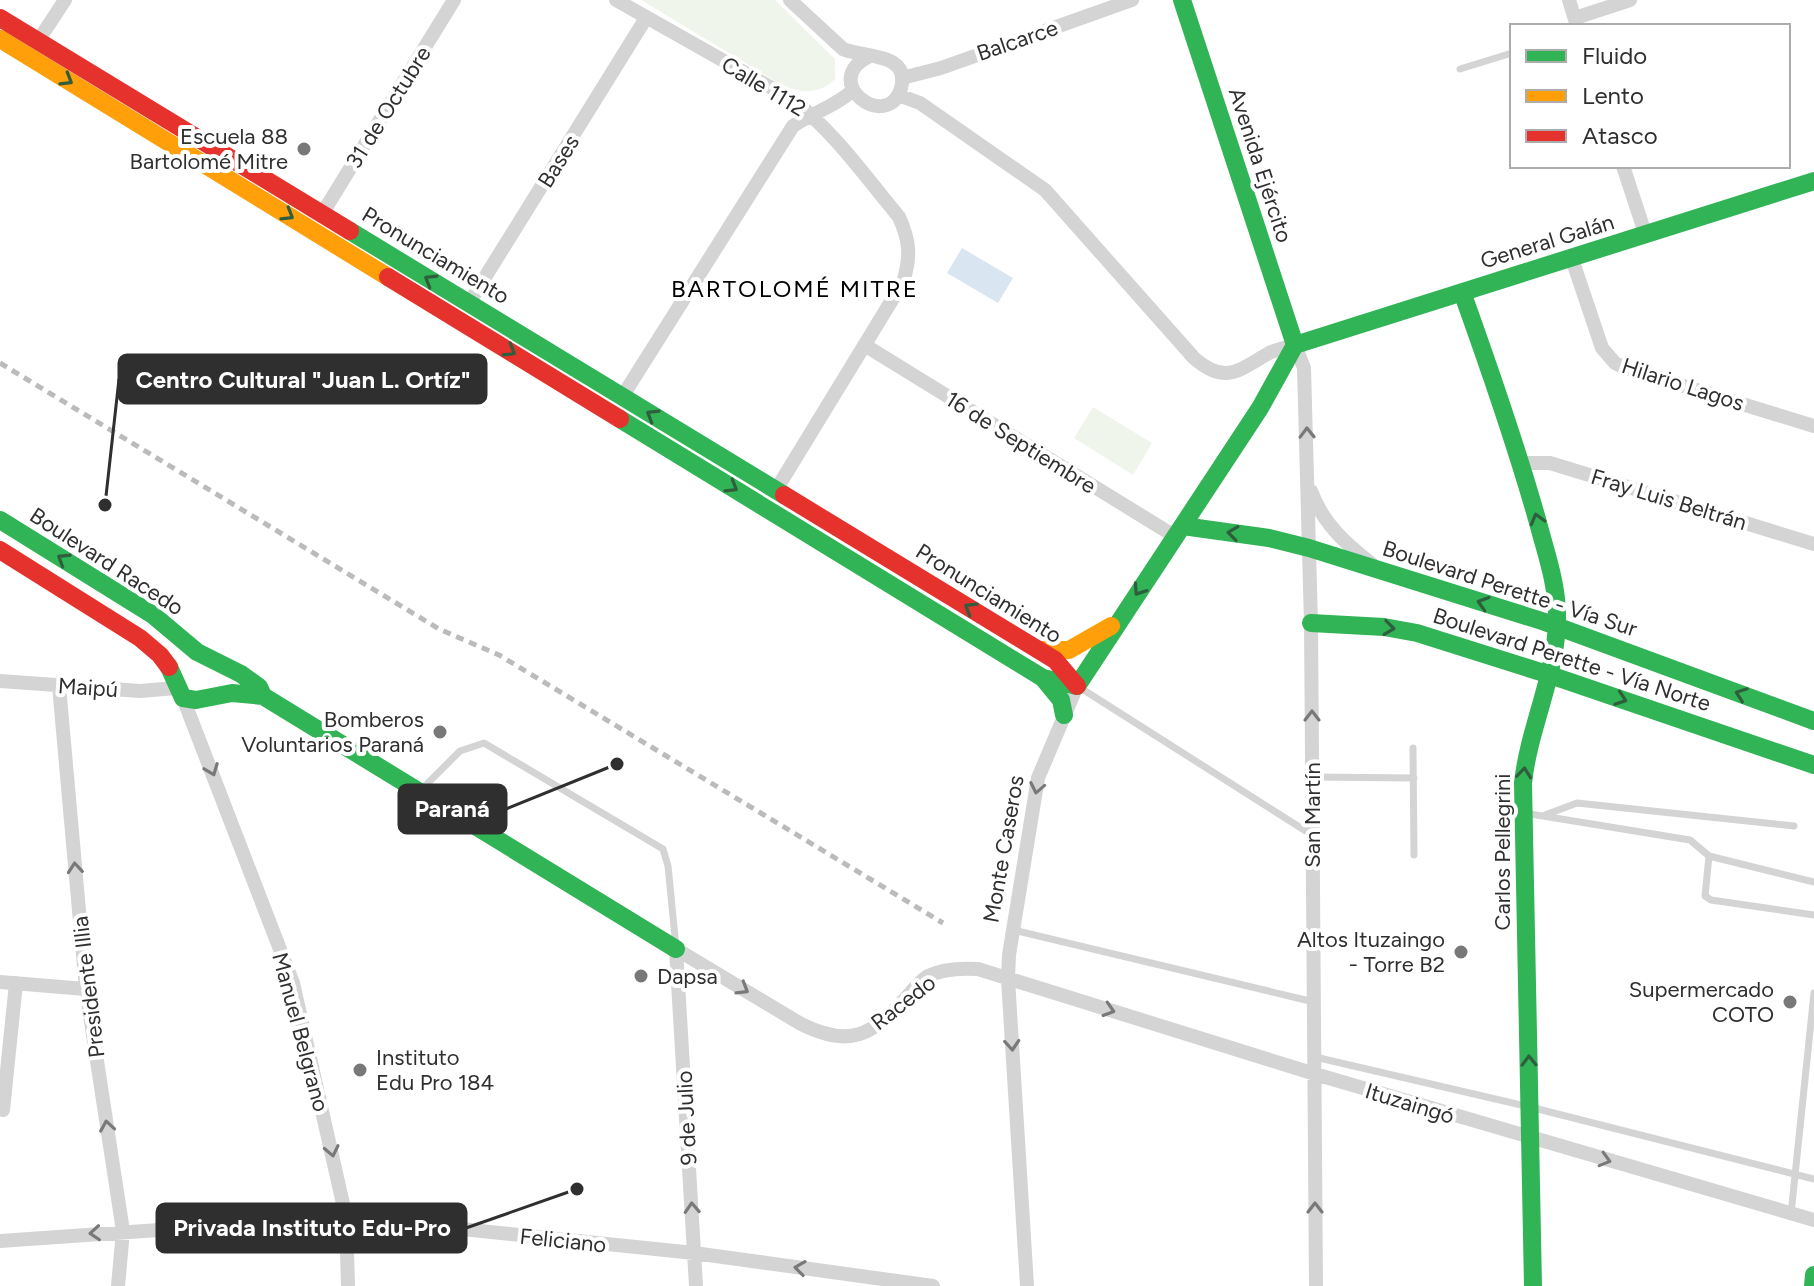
<svg xmlns="http://www.w3.org/2000/svg" width="1814" height="1286" viewBox="0 0 1814 1286" font-family="Figtree,sans-serif">
	<rect width="100%" height="100%" fill="#fff"/>
	<path fill="#f0f5ec" d="M641 0H775L835 59V79C818 96 800 93 780 84Z
		M1093 407 1152 443 1133 475 1074 438Z"/>
	<path fill="#d9e6f1" d="M962 248 1013 278 998 303 947 273Z"/>
	<g fill="none" stroke-linecap="round" stroke-linejoin="round">
		<path stroke="#d4d4d4" stroke-width="7" d="M1460 69 1512 53
			M1079 687 1312 835
			M1413 748 1414 855
			M1312 777 1414 778
			M421 790 460 751 484 743 663 849 668 866 676 947
			M1524 813 1690 840 1709 856 1814 882
			M1545 815 1577 803 1794 826
			M1709 856 1705 896 1711 900 1814 915
			M1013 930 1314 1002
			M1315 1057 1530 1107 1814 1179
			M1791 1214 1814 993"/>
		<path stroke="#d4d4d4" stroke-width="14" d="M616 0 793 100C834 132 865 176 899 217 910 241 911 257 903 282L776 490
			M790 0 843 49C863 58 911 52 901 88 888 134 817 81 870 56
			M1569 0 1577 26
			M1575 18 1630 0
			M38 41 65 0
			M902 78 941 68 1132 0
			M898 95 920 103 1045 190 1194 358C1225 385 1238 371 1269 353 1277 349 1286 348 1295 345L1304 368 1311 623 1316 1286
			M1623 166 1646 236
			M322 214 454 0
			M1572 259 1602 348 1615 363 1625 368 1814 426
			M469 303 646 18
			M866 346 1176 537
			M622 397 793 126C813 112 835 107 853 90
			M1522 463H1550L1814 544
			M1311 491C1323 524 1346 544 1373 565
			M0 681 140 691 176 688
			M59 686 86 989 123 1231 118 1286
			M183 698 293 983 346 1217 348 1286
			M676 949 801 1024C850 1048 871 1036 906 998 912 991 920 981 928 976 944 968 962 968 978 969L1315 1074 1814 1220
			M676 949 696 1286
			M0 982 86 989
			M3 1110 16 983
			M0 1241 346 1217 694 1253 933 1286
			M1027 1286 1008 979 1009 955 1038 778 1077 686"/>
		<path stroke="#30b455" stroke-width="18" d="M1182 0 1295 345
			M350 231 784 495
			M1462 292C1489 367 1515 442 1537 519 1545 550 1557 583 1557 615 1558 672 1529 726 1523 783L1533 1286
			M1295 345 1814 181
			M620 419 1043 678 1077 686
			M0 520 153 615 197 652 241 674 259 687 263 696
			M1183 526 1269 538 1309 548 1545 622 1814 721
			M1311 623 1384 627 1417 633 1547 674 1814 765
			M169 667 183 698 196 700 232 693 263 696 676 949
			M1043 678 1061 700 1064 715
			M1077 686 1260 408 1295 345
			M1813 1286 1814 1275"/>
		<path stroke="#ff9f0a" stroke-width="18" d="M0 39 388 277
			M1039 650H1069L1111 626"/>
		<path stroke="#e5322d" stroke-width="18" d="M0 18 350 231
			M388 277 620 419
			M784 495 1055 660 1077 686
			M0 550 140 638 160 655 169 667"/>
		<path stroke="#bbb" stroke-width="5" stroke-dasharray="8 6" stroke-linecap="butt" d="M0 363 439 629 499 655 943 923"/>
	</g>
	<defs><path id="oneway-chevron" d="M-2-3.5L2.5 0L-2 3.5" fill="none" stroke-width="1.6" stroke-linecap="round" stroke-linejoin="round" transform="scale(2)"/></defs>
	<g stroke="#2f5e3c">
		<use href="#oneway-chevron" transform="translate(67 80) rotate(31)"/>
		<use href="#oneway-chevron" transform="translate(288 215) rotate(31)"/>
		<use href="#oneway-chevron" transform="translate(430 280) rotate(-149)"/>
		<use href="#oneway-chevron" transform="translate(510 351) rotate(31)"/>
		<use href="#oneway-chevron" transform="translate(652 415) rotate(-149)"/>
		<use href="#oneway-chevron" transform="translate(732 487) rotate(31)"/>
		<use href="#oneway-chevron" transform="translate(1537 519) rotate(-105)"/>
		<use href="#oneway-chevron" transform="translate(1233 533) rotate(-172)"/>
		<use href="#oneway-chevron" transform="translate(63 559) rotate(-148)"/>
		<use href="#oneway-chevron" transform="translate(1139 590) rotate(124)"/>
		<use href="#oneway-chevron" transform="translate(1483 603) rotate(-163)"/>
		<use href="#oneway-chevron" transform="translate(970 608) rotate(-149)"/>
		<use href="#oneway-chevron" transform="translate(1389 628) rotate(7)"/>
		<use href="#oneway-chevron" transform="translate(1741 694) rotate(-160)"/>
		<use href="#oneway-chevron" transform="translate(1621 699) rotate(19)"/>
		<use href="#oneway-chevron" transform="translate(1524 773) rotate(-84)"/>
		<use href="#oneway-chevron" transform="translate(1529 1061) rotate(-91)"/>
	</g>
	<g stroke="#797979">
		<use href="#oneway-chevron" transform="translate(1307 433) rotate(-91)"/>
		<use href="#oneway-chevron" transform="translate(1312 716) rotate(-90)"/>
		<use href="#oneway-chevron" transform="translate(212 770) rotate(69)"/>
		<use href="#oneway-chevron" transform="translate(1037 788) rotate(101)"/>
		<use href="#oneway-chevron" transform="translate(75 868) rotate(-95)"/>
		<use href="#oneway-chevron" transform="translate(743 989) rotate(31)"/>
		<use href="#oneway-chevron" transform="translate(1109 1010) rotate(17)"/>
		<use href="#oneway-chevron" transform="translate(1012 1045) rotate(86)"/>
		<use href="#oneway-chevron" transform="translate(107 1126) rotate(-99)"/>
		<use href="#oneway-chevron" transform="translate(332 1151) rotate(78)"/>
		<use href="#oneway-chevron" transform="translate(1605 1160) rotate(16)"/>
		<use href="#oneway-chevron" transform="translate(692 1208) rotate(-93)"/>
		<use href="#oneway-chevron" transform="translate(1315 1208) rotate(-90)"/>
		<use href="#oneway-chevron" transform="translate(95 1233) rotate(176)"/>
		<use href="#oneway-chevron" transform="translate(800 1268) rotate(-172)"/>
	</g>
	<g fill="#787878" stroke="#fff" stroke-width="3">
		<circle cx="304" cy="149" r="8"/>
		<circle cx="440" cy="732" r="8"/>
		<circle cx="1461" cy="952" r="8"/>
		<circle cx="641" cy="976" r="8"/>
		<circle cx="1790" cy="1002" r="8"/>
		<circle cx="360" cy="1070" r="8"/>
	</g>
	<g text-anchor="middle" stroke-width="8" stroke-linejoin="round" paint-order="stroke">
		<g font-size="22" fill="#2f2f2f" stroke="#fff">
			<text transform="translate(1017 40) rotate(-19)" y="8">Balcarce</text>
			<text transform="translate(764 86) rotate(31)" y="8">Calle 1112</text>
			<text transform="translate(388 107) rotate(-58)" y="8">31 de Octubre</text>
			<text transform="translate(558 161) rotate(-58)" y="8">Bases</text>
			<text transform="translate(1261 165) rotate(72)" y="8">Avenida Ejército</text>
			<text transform="translate(1547 241) rotate(-17)" y="8">General Galán</text>
			<text transform="translate(436 255) rotate(31)" y="8">Pronunciamiento</text>
			<text transform="translate(1683 384) rotate(18)" y="8">Hilario Lagos</text>
			<text transform="translate(1021 442) rotate(32)" y="8">16 de Septiembre</text>
			<text transform="translate(1669 499) rotate(17)" y="8">Fray Luis Beltrán</text>
			<text transform="translate(107 561) rotate(33)" y="8">Boulevard Racedo</text>
			<text transform="translate(1510 588) rotate(18)" y="8">Boulevard Perette - Vía Sur</text>
			<text transform="translate(989 593) rotate(32)" y="8">Pronunciamiento</text>
			<text transform="translate(1572 659) rotate(18)" y="8">Boulevard Perette - Vía Norte</text>
			<text transform="translate(88 687) rotate(4)" y="8">Maipú</text>
			<text transform="translate(1312 815) rotate(-90)" y="8">San Martín</text>
			<text transform="translate(1003 849) rotate(-80)" y="8">Monte Caseros</text>
			<text transform="translate(1502 852) rotate(-90)" y="8">Carlos Pellegrini</text>
			<text transform="translate(88 987) rotate(-97)" y="8">Presidente Illia</text>
			<text transform="translate(903 1002) rotate(-38)" y="8">Racedo</text>
			<text transform="translate(301 1032) rotate(75)" y="8">Manuel Belgrano</text>
			<text transform="translate(1410 1103) rotate(17)" y="8">Ituzaingó</text>
			<text transform="translate(686 1118) rotate(-93)" y="8">9 de Julio</text>
			<text transform="translate(563 1240) rotate(6)" y="8">Feliciano</text>
		</g>
		<g font-size="22" fill="#2f2f2f" stroke="#fff" text-anchor="end">
			<text x="288" y="144">Escuela 88<tspan x="288" dy="25">Bartolomé Mitre</tspan></text>
			<text x="424" y="727">Bomberos<tspan x="424" dy="25">Voluntarios Paraná</tspan></text>
			<text x="1445" y="947">Altos Ituzaingo<tspan x="1445" dy="25">- Torre B2</tspan></text>
			<text x="657" y="984" text-anchor="start">Dapsa</text>
			<text x="1774" y="997">Supermercado<tspan x="1774" dy="25">COTO</tspan></text>
			<text x="376" y="1065" text-anchor="start">Instituto<tspan x="376" dy="25">Edu Pro 184</tspan></text>
		</g>
		<g font-size="24" letter-spacing="2" fill="#000" stroke="#fff">
			<text x="795" y="297">BARTOLOMÉ MITRE</text>
		</g>
	</g>
	<path fill="none" stroke="#2f2f2f" stroke-width="3" d="M105 505L119 379M617 764L506 809M577 1189L466 1228"/>
	<g fill="#2f2f2f" stroke="#fff" stroke-width="3">
		<circle cx="105" cy="505" r="8"/>
		<circle cx="617" cy="764" r="8"/>
		<circle cx="577" cy="1189" r="8"/>
	</g>
	<g fill="#2f2f2f" stroke="#2f2f2f" stroke-width="3">
		<rect x="119" y="355" width="367" height="48" rx="8"/>
		<rect x="399" y="785" width="107" height="48" rx="8"/>
		<rect x="157" y="1204" width="309" height="48" rx="8"/>
	</g>
	<g font-size="24" text-anchor="middle" font-weight="bold" fill="#fff">
		<text x="303" y="388">Centro Cultural "Juan L. Ortíz"</text>
		<text x="452" y="817">Paraná</text>
		<text x="312" y="1236">Privada Instituto Edu-Pro</text>
	</g>
	<rect x="1510" y="24" width="280" height="144" fill="#ffffff" stroke="#acacac" stroke-width="2"/>
	<rect x="1526" y="50" width="40" height="12" fill="#30b455" stroke="#acacac" stroke-width="2"/>
	<text x="1582" y="64" font-size="24" fill="#2f2f2f">Fluido</text>
	<rect x="1526" y="90" width="40" height="12" fill="#ff9f0a" stroke="#acacac" stroke-width="2"/>
	<text x="1582" y="104" font-size="24" fill="#2f2f2f">Lento</text>
	<rect x="1526" y="130" width="40" height="12" fill="#e5322d" stroke="#acacac" stroke-width="2"/>
	<text x="1582" y="144" font-size="24" fill="#2f2f2f">Atasco</text>
</svg>
